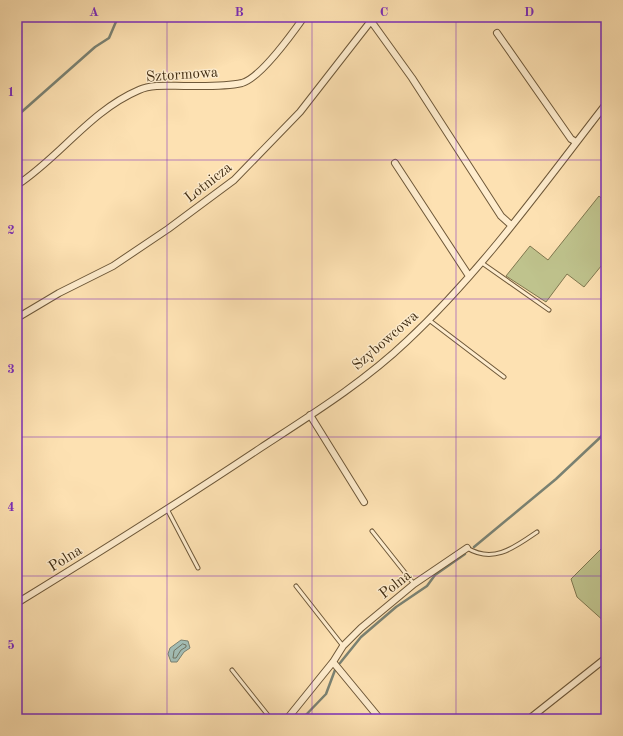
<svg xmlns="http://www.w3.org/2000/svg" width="623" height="736" viewBox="0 0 623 736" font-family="'Old Standard TT',serif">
	<rect width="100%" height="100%" fill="#fde1b2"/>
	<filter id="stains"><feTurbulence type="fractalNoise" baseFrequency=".005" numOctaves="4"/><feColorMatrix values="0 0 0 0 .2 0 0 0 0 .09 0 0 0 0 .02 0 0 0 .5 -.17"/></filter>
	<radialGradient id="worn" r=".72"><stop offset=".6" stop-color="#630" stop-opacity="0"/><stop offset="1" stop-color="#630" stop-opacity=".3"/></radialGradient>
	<path fill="#bfc38d" stroke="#7f774f" d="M599 196 606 202V260L584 287 567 274 546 302 506 276 530 246 548 260Z
		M606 544V623L577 597 571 579Z"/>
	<path fill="#a2bcb4" stroke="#7a8273" d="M181 640 188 641 190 648 184 652 177 662H171L168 654 170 648Z"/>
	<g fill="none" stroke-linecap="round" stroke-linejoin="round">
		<path stroke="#707462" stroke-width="1" d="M183 644 186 645V647L181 650 176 658H173L174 651Z"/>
		<path stroke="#7a8273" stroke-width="2.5" d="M17 116 95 47 109 38 118 17
			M474 547 556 479 606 432
			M340 663 361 637 396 607 427 586 435 575 465 554
			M302 719 326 694 335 670"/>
		<defs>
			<path id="lane" d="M482 263 549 310
				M429 320 504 377
				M167 509 198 568
				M372 531 414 584
				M467 548C494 564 515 547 537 532
				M296 586 343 646
				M232 670 271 719"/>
			<path id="street" d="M371 21 412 78 501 216 511 225
				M497 33 571 139 576 142
				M395 163 469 276
				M17 185C60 157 90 111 139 90 152 84 170 86 184 86 203 86 224 87 242 83 260 78 292 34 304 17
				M17 318 59 293 113 266 168 229 234 180 300 112 374 17
				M310 415 364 502
				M17 603C100 552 181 501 262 447 311 415 364 382 407 341 482 271 543 185 606 104
				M333 662 380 719
				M287 719 333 662 343 646 361 628 414 584 467 548
				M529 719 606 658"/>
		</defs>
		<use href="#lane" stroke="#6e5839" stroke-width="5"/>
		<use href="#street" stroke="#6e5839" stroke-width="8"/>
		<use href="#lane" stroke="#feeccd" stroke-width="3"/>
		<use href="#street" stroke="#feeccd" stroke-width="6"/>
	</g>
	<path fill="none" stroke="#7b2cbf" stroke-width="1" stroke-opacity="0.55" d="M167 17V719M312 17V719M456 17V719M17 160H606M17 299H606M17 437H606M17 576H606"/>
	<g text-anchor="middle" stroke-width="3" stroke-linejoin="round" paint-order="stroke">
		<g font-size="15" fill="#3f2b11" stroke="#feeccd">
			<text transform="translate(182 74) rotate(-4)" y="5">Sztormowa</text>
			<text transform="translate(208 182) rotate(-38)" y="5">Lotnicza</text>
			<text transform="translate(385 340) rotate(-41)" y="5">Szybowcowa</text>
			<text transform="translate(65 558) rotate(-32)" y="5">Polna</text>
			<text transform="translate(395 584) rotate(-38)" y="5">Polna</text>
		</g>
	</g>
	<rect width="623" height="736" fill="none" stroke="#fde1b2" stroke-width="44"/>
	<rect x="22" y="22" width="579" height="692" fill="none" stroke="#7b2cbf" stroke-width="1.5"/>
	<g font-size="13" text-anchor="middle" font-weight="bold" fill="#7b2cbf">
		<text x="94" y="16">A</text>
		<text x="239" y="16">B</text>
		<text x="384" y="16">C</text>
		<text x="529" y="16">D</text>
		<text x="11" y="96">1</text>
		<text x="11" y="234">2</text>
		<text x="11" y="373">3</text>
		<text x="11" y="511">4</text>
		<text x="11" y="649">5</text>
	</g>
	<rect width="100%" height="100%" filter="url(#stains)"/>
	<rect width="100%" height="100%" fill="url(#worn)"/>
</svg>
